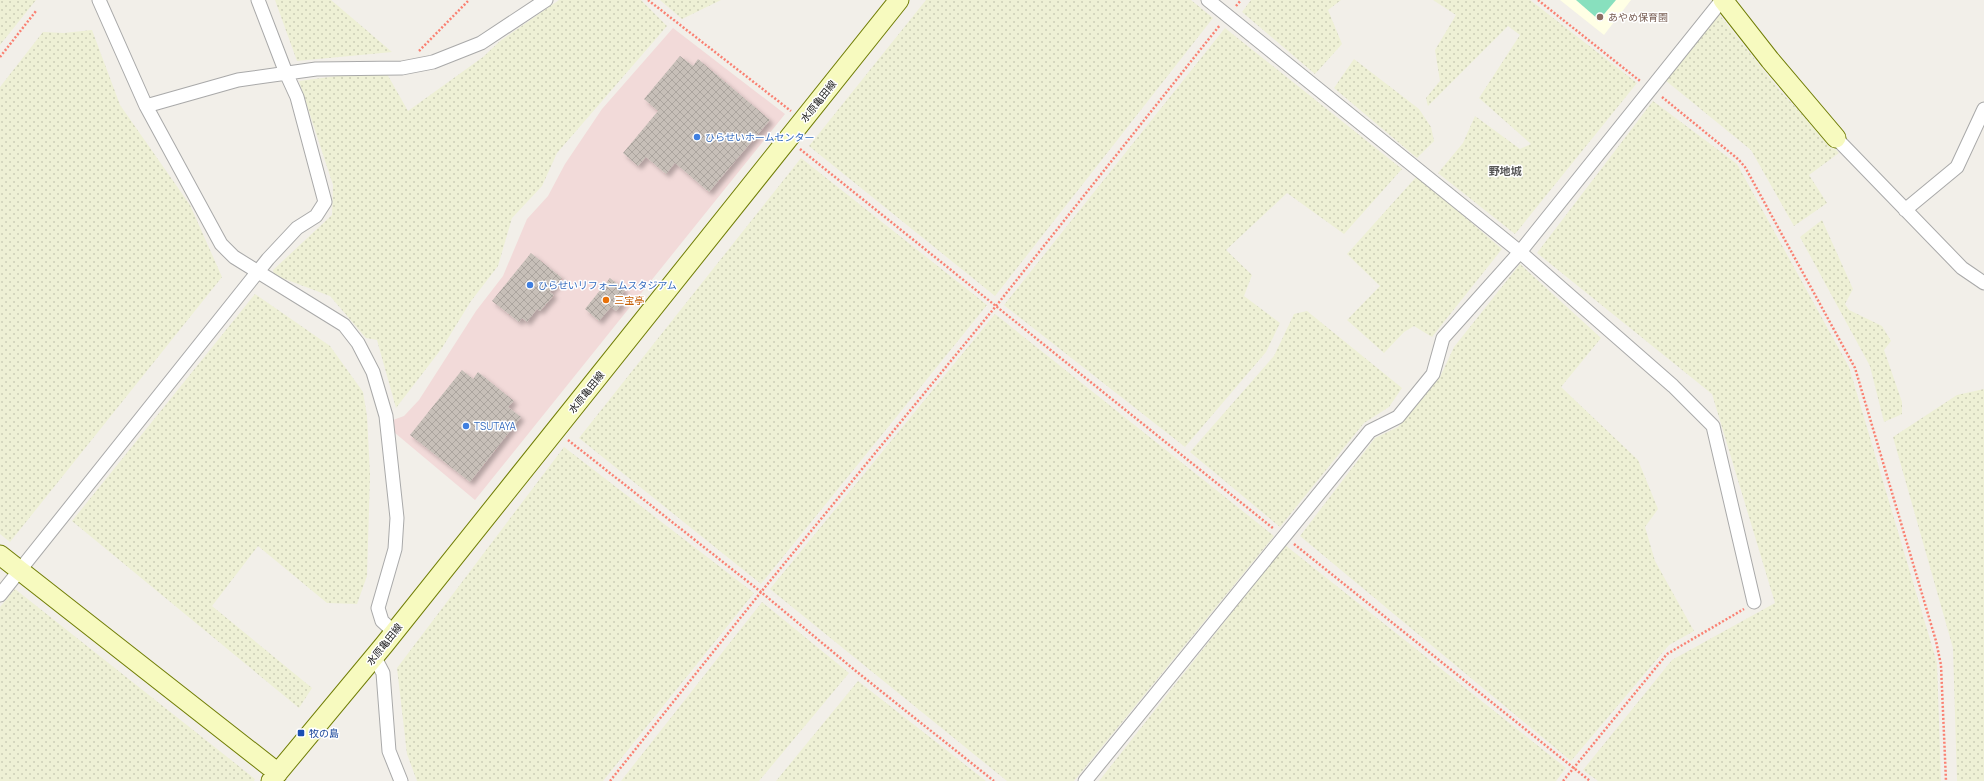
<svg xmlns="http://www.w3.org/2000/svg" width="1984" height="781" viewBox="0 0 1984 781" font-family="Manrope,'Noto Sans JP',sans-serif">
	<defs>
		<pattern id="farmland-dots" width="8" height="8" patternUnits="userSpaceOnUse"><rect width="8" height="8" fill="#eef0d5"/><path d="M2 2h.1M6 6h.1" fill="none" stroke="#ccceb7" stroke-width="1.8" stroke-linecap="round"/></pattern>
		<pattern id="building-cross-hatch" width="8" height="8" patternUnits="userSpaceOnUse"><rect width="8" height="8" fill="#c7bfb8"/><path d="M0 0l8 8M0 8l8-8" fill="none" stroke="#aba49e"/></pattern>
		<filter id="shadow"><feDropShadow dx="3.5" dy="3.5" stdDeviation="2" flood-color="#0004"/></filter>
	</defs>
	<rect width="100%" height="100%" fill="#f2efe9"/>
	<path fill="#f2dad9" d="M673 28 785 114 475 500 395 433 393 420 404 416 419 400 476 311 503 276 527 219 548 196 565 164 602 109Z"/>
	<path fill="#ffffe5" d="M1560 0H1631L1604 35Z"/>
	<path fill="url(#farmland-dots)" d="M0 0H36L0 45Z
		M275 0H331L392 52 297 61Z
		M559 0H641L667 26 557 153 542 186 512 218 498 266 471 301 442 348 396 408 377 340 366 338 330 296 274 275 273 270 332 215 333 185 299 81 345 75 387 74 408 111 483 57 500 41Z
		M660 0H721L682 19Z
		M926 0H1191L1213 18 995 296 809 146Z
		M1251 0H1341L1328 10 1342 44 1315 74 1242 12Z
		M1433 0H1530L1637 83 1515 234 1438 173 1463 143 1475 116 1520 149 1531 144 1479 98 1520 35 1508 26 1428 106 1426 98 1440 81 1435 50 1456 15Z
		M1718 13 1780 91 1839 153 1809 175 1827 203 1794 226 1751 150 1665 80Z
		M1225 28 1402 169 1344 234 1287 193 1226 250 1252 275 1244 296 1280 323 1266 352 1185 447 1004 305Z
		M92 30 120 105 190 205 222 277 10 542 0 534V87L43 32 64 33Z
		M1354 59 1419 109 1431 127 1434 141 1417 158 1334 88Z
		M1653 101 1737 164 1849 367 1937 663 1941 781H1598L1583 770 1672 660 1775 603 1712 394 1537 253Z
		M801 158 987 305 761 584 579 438Z
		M1417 176 1502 249 1432 337 1414 326 1404 332 1384 353 1347 320 1380 286 1347 254Z
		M1822 220 1853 289 1845 304 1849 310 1882 326 1891 341 1884 350 1902 402V414L1884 422 1870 366 1800 237Z
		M1520 264 1601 338 1561 387 1638 460 1658 509 1645 527 1655 561 1694 631 1669 645 1571 761 1300 536 1375 438 1398 427 1440 377 1454 347Z
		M255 294 330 346 363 392 367 416 370 475 367 576 357 604 327 603 258 546 212 606 312 688 299 708 72 521Z
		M1307 311 1402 388 1389 407 1364 423 1280 527 1190 452 1274 356 1294 314Z
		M995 314 1274 536 1074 781H1007L770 589Z
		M1984 389V781H1957L1953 648 1893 437 1957 395Z
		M564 447 754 593 603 781H417L407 754 397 668Z
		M1285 545 1566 768 1556 781H1099Z
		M15 589 255 779 254 781H0V607Z
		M762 602 849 673 759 781H621Z
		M858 681 986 781H776Z"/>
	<path fill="#88e0be" d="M1576 0H1616L1599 20Z"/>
	<path fill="url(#building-cross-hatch)" filter="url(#shadow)" d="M680 56 693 66 698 59 770 120 709 192 675 163 666 174 646 157 638 166 623 153 658 111 644 99Z
		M531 253 562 278 550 292 554 295 540 311 537 309 527 322 522 318 519 322 492 301Z
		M610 278 625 290 618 299 623 302 616 311 611 307 599 321 585 309Z
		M462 370 473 379 478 372 514 401 508 407 521 417 470 482 410 435Z"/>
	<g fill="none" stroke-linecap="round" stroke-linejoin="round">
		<defs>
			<path id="street" d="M99 0 146 106 221 244 234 257 344 325 358 343 373 372 386 416 397 518 395 549 378 608 382 621 394 632
				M1208 0 1520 252 1673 386 1713 426 1754 602
				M146 106 238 80 316 69 402 68 433 62 481 43 546 0
				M1836 138 1962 268 1984 283
				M1905 210 1957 167 1984 109
				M0 595 268 259 297 228 316 216 325 202 297 97 286 73 258 0
				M374 656 383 673 389 751 401 781
				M1085 781 1370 431 1398 417 1433 374 1443 338 1520 252 1722 0"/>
			<path id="secondary" d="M1723 0 1770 60 1836 138
				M0 555 278 773
				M271 781 384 645 899 0"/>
		</defs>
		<use href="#street" stroke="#a9a9a9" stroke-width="15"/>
		<use href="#secondary" stroke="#707d05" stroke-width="21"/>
		<path stroke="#fa8072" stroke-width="2.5" stroke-dasharray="2 2" stroke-linecap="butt" d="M648 0 791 111
			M1538 0 1640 81
			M1236 6 1241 0
			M419 51 469 0
			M0 57 36 11
			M1662 97 1738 159 1745 167 1855 368 1936 641 1941 665 1946 781
			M800 149 1274 529
			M568 440 761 592 857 672 994 781
			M1294 544 1590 781
			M610 781 761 592 996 306 1220 25
			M1563 781 1667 654 1744 609"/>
		<use href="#street" stroke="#fff" stroke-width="13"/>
		<use href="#secondary" stroke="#f7fabf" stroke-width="19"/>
	</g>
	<circle fill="#8d6e63" stroke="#fff" stroke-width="1.5" cx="1600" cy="17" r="4"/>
	<g fill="#3f7fe0" stroke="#fff" stroke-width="1.5">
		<circle cx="697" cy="137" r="4"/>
		<circle cx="530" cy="285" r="4"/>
		<circle cx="466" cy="426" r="4"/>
	</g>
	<circle fill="#e8710a" stroke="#fff" stroke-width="1.5" cx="606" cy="300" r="4"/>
	<rect fill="#1a4fb4" stroke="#fff" stroke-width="1.5" x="297" y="729" width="8" height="8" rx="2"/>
	<g text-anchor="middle" stroke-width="3" stroke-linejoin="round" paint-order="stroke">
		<g font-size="10" fill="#785e54" stroke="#fff" text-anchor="start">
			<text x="1608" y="21">あやめ保育園</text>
		</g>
		<g font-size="10" fill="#222" stroke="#fff">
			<text transform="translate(818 101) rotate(-51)" y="4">水原亀田線</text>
			<text transform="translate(586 392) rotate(-51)" y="4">水原亀田線</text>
			<text transform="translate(384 644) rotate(-51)" y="4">水原亀田線</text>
		</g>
		<g font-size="10" fill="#366cbe" stroke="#fff" text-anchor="start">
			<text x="705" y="141">ひらせいホームセンター</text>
			<text x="538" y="289">ひらせいリフォームスタジアム</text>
			<text x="474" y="430">TSUTAYA</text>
		</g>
		<g font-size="10" fill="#c56008" stroke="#fff" text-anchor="start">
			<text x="614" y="304">三宝亭</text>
		</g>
		<g font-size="10" fill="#164399" stroke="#fff" text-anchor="start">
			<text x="309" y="737">牧の島</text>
		</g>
		<g font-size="11" font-weight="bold" fill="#555" stroke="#fff">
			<text x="1505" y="175">野地城</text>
		</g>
	</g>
</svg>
